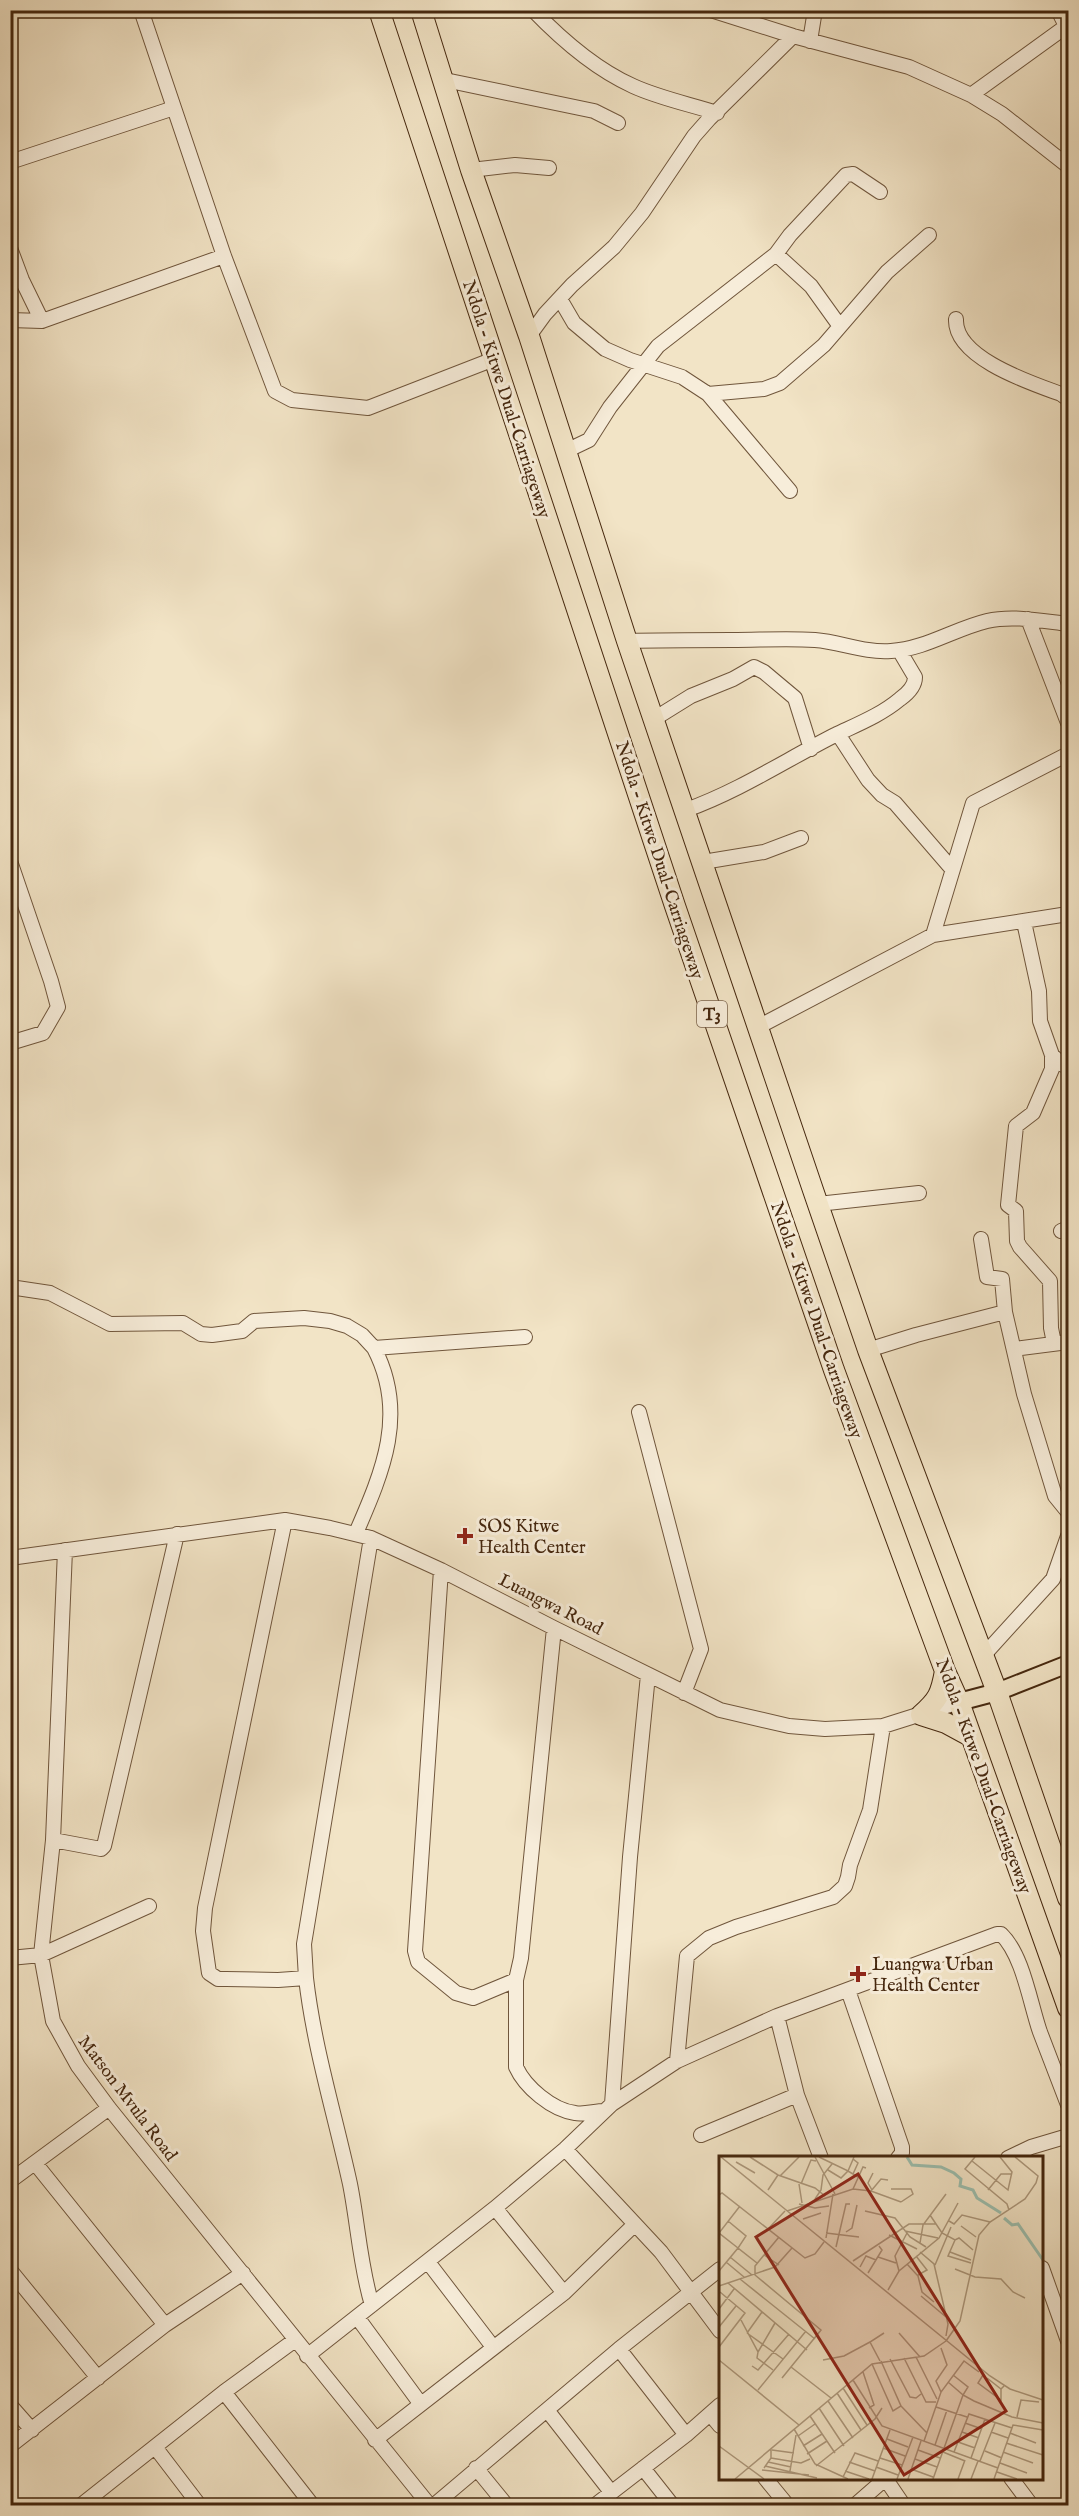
<svg xmlns="http://www.w3.org/2000/svg" width="1079" height="2516" viewBox="0 0 1079 2516" font-family="'IM FELL English',serif">
	<rect width="100%" height="100%" fill="#f2e4c6"/>
	<filter id="stains"><feTurbulence type="fractalNoise" baseFrequency=".00333" numOctaves="4"/><feColorMatrix values="0 0 0 0 .2 0 0 0 0 .09 0 0 0 0 .02 0 0 0 .5 -.17"/></filter>
	<radialGradient id="worn" r=".72"><stop offset=".6" stop-color="#630" stop-opacity="0"/><stop offset="1" stop-color="#630" stop-opacity=".3"/></radialGradient>
	<g fill="none" stroke-linecap="round" stroke-linejoin="round">
		<defs>
			<path id="minor" d="M141 10 224 256 275 391 292 400 368 408 494 359
				M533 10C561 39 595 69 633 86 659 98 689 104 717 113
				M711 10 793 36 909 67 971 95 1002 114 1068 166
				M1058 10 1066 26
				M810 41 815 10
				M445 80 594 111 618 123
				M971 95 1068 25
				M10 162 174 108
				M471 170 515 165 549 168
				M10 248 22 280 42 321
				M776 254 811 286 839 325
				M560 299 574 323 605 349 630 360 682 377 708 394 790 491
				M956 319C954 358 1031 383 1061 394L1068 399
				M10 320 42 321 224 256
				M529 336 545 314 572 285 614 247 642 213 694 136 709 119 793 36
				M708 394 764 389 780 383 824 345 887 272 929 235
				M566 451 589 440 610 407 658 346 776 254 790 235 846 175 853 174 880 192
				M1028 619 1068 723
				M627 641C663 640 697 640 732 640 760 640 787 638 815 640 841 642 864 653 891 651 925 649 954 629 987 621 1013 615 1042 621 1068 624
				M654 719 691 696 733 679 754 667 764 672 795 698 811 749
				M838 734 868 780 882 795 895 803 952 869
				M686 810C739 791 786 760 835 735 858 724 881 715 900 699 907 694 915 686 915 677L899 650
				M10 861 51 981 58 1007 43 1033 10 1043
				M703 862 764 852 801 838
				M1024 922 1039 991 1040 1021 1052 1055V1069L1033 1113 1016 1126 1008 1205 1016 1211 1017 1241 1020 1247 1050 1281 1051 1328 1054 1343
				M933 935 973 803 1068 754
				M758 1027 933 935 1068 914
				M1052 1055 1061 1064 1068 1067
				M818 1204 919 1193
				M1061 1231 1068 1228
				M981 1239 987 1277 1002 1279 1005 1312 1024 1394 1055 1496 1068 1512
				M10 1287 50 1293 110 1324 183 1323 201 1334 212 1335 242 1331 254 1321 304 1318 330 1321 347 1326 362 1335 374 1348
				M1014 1349 1068 1342
				M868 1350 916 1335 1005 1312
				M639 1412 701 1649 684 1693
				M285 1520 205 1908 203 1931 209 1973 218 1979H226L278 1980 306 1978 304 1944 371 1538
				M356 1533C383 1471 408 1413 374 1348L525 1337
				M65 1550 53 1840 41 1955 53 2021 78 2066 109 2108 430 2506
				M10 1558 285 1520 330 1528 371 1538 441 1570 554 1628 720 1710 789 1726 825 1729 883 1726 959 1702
				M441 1570 415 1951 418 1962 456 1993 473 1998 516 1980
				M554 1628 521 1958 516 1980V2067C525 2087 552 2110 575 2113 584 2115 595 2111 604 2111
				M982 1657 1053 1579 1068 1536
				M53 1840 101 1849 104 1846 177 1534
				M10 1958 41 1955 149 1906
				M306 1978C314 2048 335 2115 350 2184 358 2224 360 2266 372 2305
				M848 1990 902 2147V2153L898 2158
				M777 2016 797 2095 821 2158
				M677 2061 687 1956 709 1938 736 1927 833 1897 845 1886 848 1877 850 1865 870 1810 883 1726
				M612 2104 630 1857 648 1675
				M701 2135 797 2095
				M565 2149 661 2252 720 2331
				M1008 2158 1031 2147 1068 2136
				M35 2163 165 2325
				M10 2181 109 2108
				M495 2208 564 2293
				M428 2262 493 2347
				M1042 2268 1068 2341
				M10 2270 98 2378
				M357 2317 420 2403
				M619 2349 686 2435
				M307 2356 495 2208 565 2149 612 2104 677 2061 777 2016 997 1934H1001C1023 1955 1030 2003 1040 2032 1049 2056 1059 2081 1068 2105
				M224 2392 313 2506
				M10 2405 32 2430
				M547 2410 611 2492
				M710 2414 720 2426
				M375 2440 564 2293 634 2225
				M10 2446 165 2325 243 2273
				M155 2447 200 2506
				M476 2468 507 2506
				M643 2468 673 2506
				M765 2478 788 2506
				M885 2478 904 2506
				M1011 2478 1032 2506
				M80 2506 224 2392 295 2340
				M433 2506 619 2349 720 2269
				M594 2506 686 2435 720 2405
				M854 2506 885 2479"/>
			<path id="major" d="M959 1702 997 1692 1068 1664"/>
			<path id="highway" d="M379 10 675 906 834 1370 945 1671 959 1702 1068 2008
				M421 10 471 170 529 336 627 641 813 1190 868 1350 997 1692 1068 1898
				M921 1715 946 1723 970 1736
				M921 1715C938 1700 941 1694 945 1671"/>
		</defs>
		<use href="#minor" stroke="#70563c" stroke-width="16"/>
		<use href="#major" stroke="#45270e" stroke-width="20"/>
		<use href="#highway" stroke="#45270e" stroke-width="22"/>
		<use href="#minor" stroke="#f7edda" stroke-width="14"/>
		<use href="#major" stroke="#f2e4c6" stroke-width="16"/>
		<use href="#highway" stroke="#f2e4c6" stroke-width="20"/>
	</g>
	<g fill="#8f2418" stroke="#f7edda" stroke-width="2">
		<path d="M462 1527h6v6h6v6h-6v6h-6v-6h-6v-6h6z"/>
		<path d="M855 1965h6v6h6v6h-6v6h-6v-6h-6v-6h6z"/>
	</g>
	<g text-anchor="middle" stroke-width="6" stroke-linejoin="round" paint-order="stroke">
		<rect fill="#f7edda" stroke="#7a624b" stroke-width="1.5" x="697" y="1001" width="30" height="26" rx="4.5"/>
		<g font-size="16" font-weight="bold" fill="#45270e">
			<text x="712" y="1020">T3</text>
		</g>
		<g font-size="18" fill="#45270e" stroke="#f7edda">
			<text transform="translate(507 399) rotate(72)" y="6">Ndola - Kitwe Dual-Carriageway</text>
			<text transform="translate(660 860) rotate(72)" y="6">Ndola - Kitwe Dual-Carriageway</text>
			<text transform="translate(817 1320) rotate(71)" y="6">Ndola - Kitwe Dual-Carriageway</text>
			<text transform="translate(551 1604) rotate(27)" y="6">Luangwa Road</text>
			<text transform="translate(984 1776) rotate(70)" y="6">Ndola - Kitwe Dual-Carriageway</text>
			<text transform="translate(128 2098) rotate(53)" y="6">Matson Mvula Road</text>
		</g>
		<g font-size="18" fill="#45270e" stroke="#f7edda" text-anchor="start">
			<text x="478" y="1532">SOS Kitwe<tspan x="478" dy="21">Health Center</tspan></text>
			<text x="872" y="1970">Luangwa Urban<tspan x="872" dy="21">Health Center</tspan></text>
		</g>
	</g>
	<g transform="translate(719 2156)">
		<rect width="324" height="324" fill="#f2e4c6"/>
		<path fill="none" stroke="#9cbfaf" stroke-width="3" d="M188 1 193 9 222 11 235 17 242 23 241 30 254 34 258 42 282 57M285 62 293 69 299 68 324 104"/>
		<path fill="none" stroke="#ad987c" stroke-width="1.5" d="M2 1 271 220 291 233 324 244M31 1 59 19 96 32 106 40M96 1 116 38M100 1 129 15 135 1M256 1 246 13 288 48 290 54M253 5 289 34 293 16 281 1M17 6 36 17M109 14 122 22 129 15 139 21M134 18 139 7 134 3M61 20 80 1M80 28 83 47M82 28 92 4 97 5M134 33 144 11 147 12M172 33H192L194 38 182 46M49 34 59 19M153 34 149 27 154 17M269 34 282 18H292M152 35 162 23 169 24M0 39 3 37 86 102 96 98 105 86M96 43 102 34 104 19 113 8M80 48 96 52 110 50M68 55 134 33 152 35 182 46M146 55 176 62 191 81 207 91M211 59 223 77 236 84 240 82 254 94M84 63 102 57M9 65 27 80 19 92 38 107M230 65 235 68 243 59 271 66M242 70 257 81M49 73 66 55M186 75 219 82M127 76 133 72 138 49M107 77 140 81M170 79 198 93M107 82 114 38M236 84 229 100 252 107M201 87 204 69 227 38M117 91 127 48H131M201 96 215 108 229 168 227 180M231 96 252 104M45 99 60 81M197 100 208 114 199 119M11 101 33 119M159 101 177 107M134 105 190 68H217M7 106 25 121M188 108 199 120 203 136 215 146M60 109 45 99 36 110V119L102 174 63 222M216 109 232 71M141 111 147 100 157 104M236 113 256 121 282 123 294 136 306 142M0 115 19 92 0 77 21 50M180 115 176 100 188 77M149 117 163 94 160 90M21 123 96 183M9 127 88 194M0 130 56 111 73 92M169 134 180 115 220 82 239 47M202 140 227 161M0 153 15 133M22 164 39 196 38 202 54 214M0 171 17 150M28 177 64 203M28 177 43 156M180 177 201 201M227 185 241 165 260 79 271 66 306 43 317 27 319 20 296 1M0 191 26 157 1 136M222 192 228 209 217 225 222 236M39 196 56 167M197 201 218 243M185 202 207 246H217M171 203 191 241 197 242 202 238M0 204 80 269M104 204 125 200 151 186M161 205 151 186 165 177M153 208 174 255 182 250 162 205M33 210 39 214 70 178M72 211 112 242M144 216 155 249 150 252M234 219 249 231 244 239 255 245 293 261 324 267M264 219 259 227 282 244V233M268 222 282 233 285 230M134 224 163 270 279 312M124 232 148 269M39 234 87 175M118 237 142 274M109 245 134 282M182 250 208 277M217 251 248 261M100 252 125 290M91 260 116 297M298 261 302 244 320 246M246 267 263 273M75 273 96 308 129 323M243 276 260 282M272 276 289 282M291 277 317 287M79 280 96 268M168 283 189 291M205 285 222 236 245 205 260 216M239 286 256 292M287 287 324 299M216 289 228 254M0 290 45 323M84 290 103 278M164 292 186 300M53 294 75 297M199 294 221 302M266 295 283 302M224 296 246 305M235 296 250 258 293 272M284 296 314 307M88 298 108 285M52 302 82 307 91 303M161 302 183 309M252 302 266 263M196 303 218 311M261 305 276 267M49 306 72 311M130 306 156 315M281 307 308 317M46 310 98 322M97 310 156 263 163 252M157 311 179 319M45 312 52 302V292M192 313 214 321M43 314 90 319M71 315 77 279M126 315 150 323M278 316 298 323M124 321 136 297 159 305M16 323 153 208 205 200 227 185M153 323 171 274M178 323 194 281M189 323 202 285M214 323 244 239 229 226M239 323 246 304M252 323 259 305M275 323 294 269 324 274"/>
		<path fill="#8f2418" fill-opacity="0.15" stroke="#8f2418" stroke-width="3" d="M139 18 287 255 185 319 37 81Z"/>
		<rect width="324" height="324" fill="none" stroke="#45270e" stroke-width="3"/>
	</g>
	<rect width="1079" height="2516" fill="none" stroke="#f2e4c6" stroke-width="36"/>
	<rect x="12" y="12" width="1055" height="2492" fill="none" stroke="#45270e" stroke-width="3"/>
	<rect x="18" y="18" width="1043" height="2480" fill="none" stroke="#45270e" stroke-width="1.5"/>
	<rect width="100%" height="100%" filter="url(#stains)"/>
	<rect width="100%" height="100%" fill="url(#worn)"/>
</svg>
